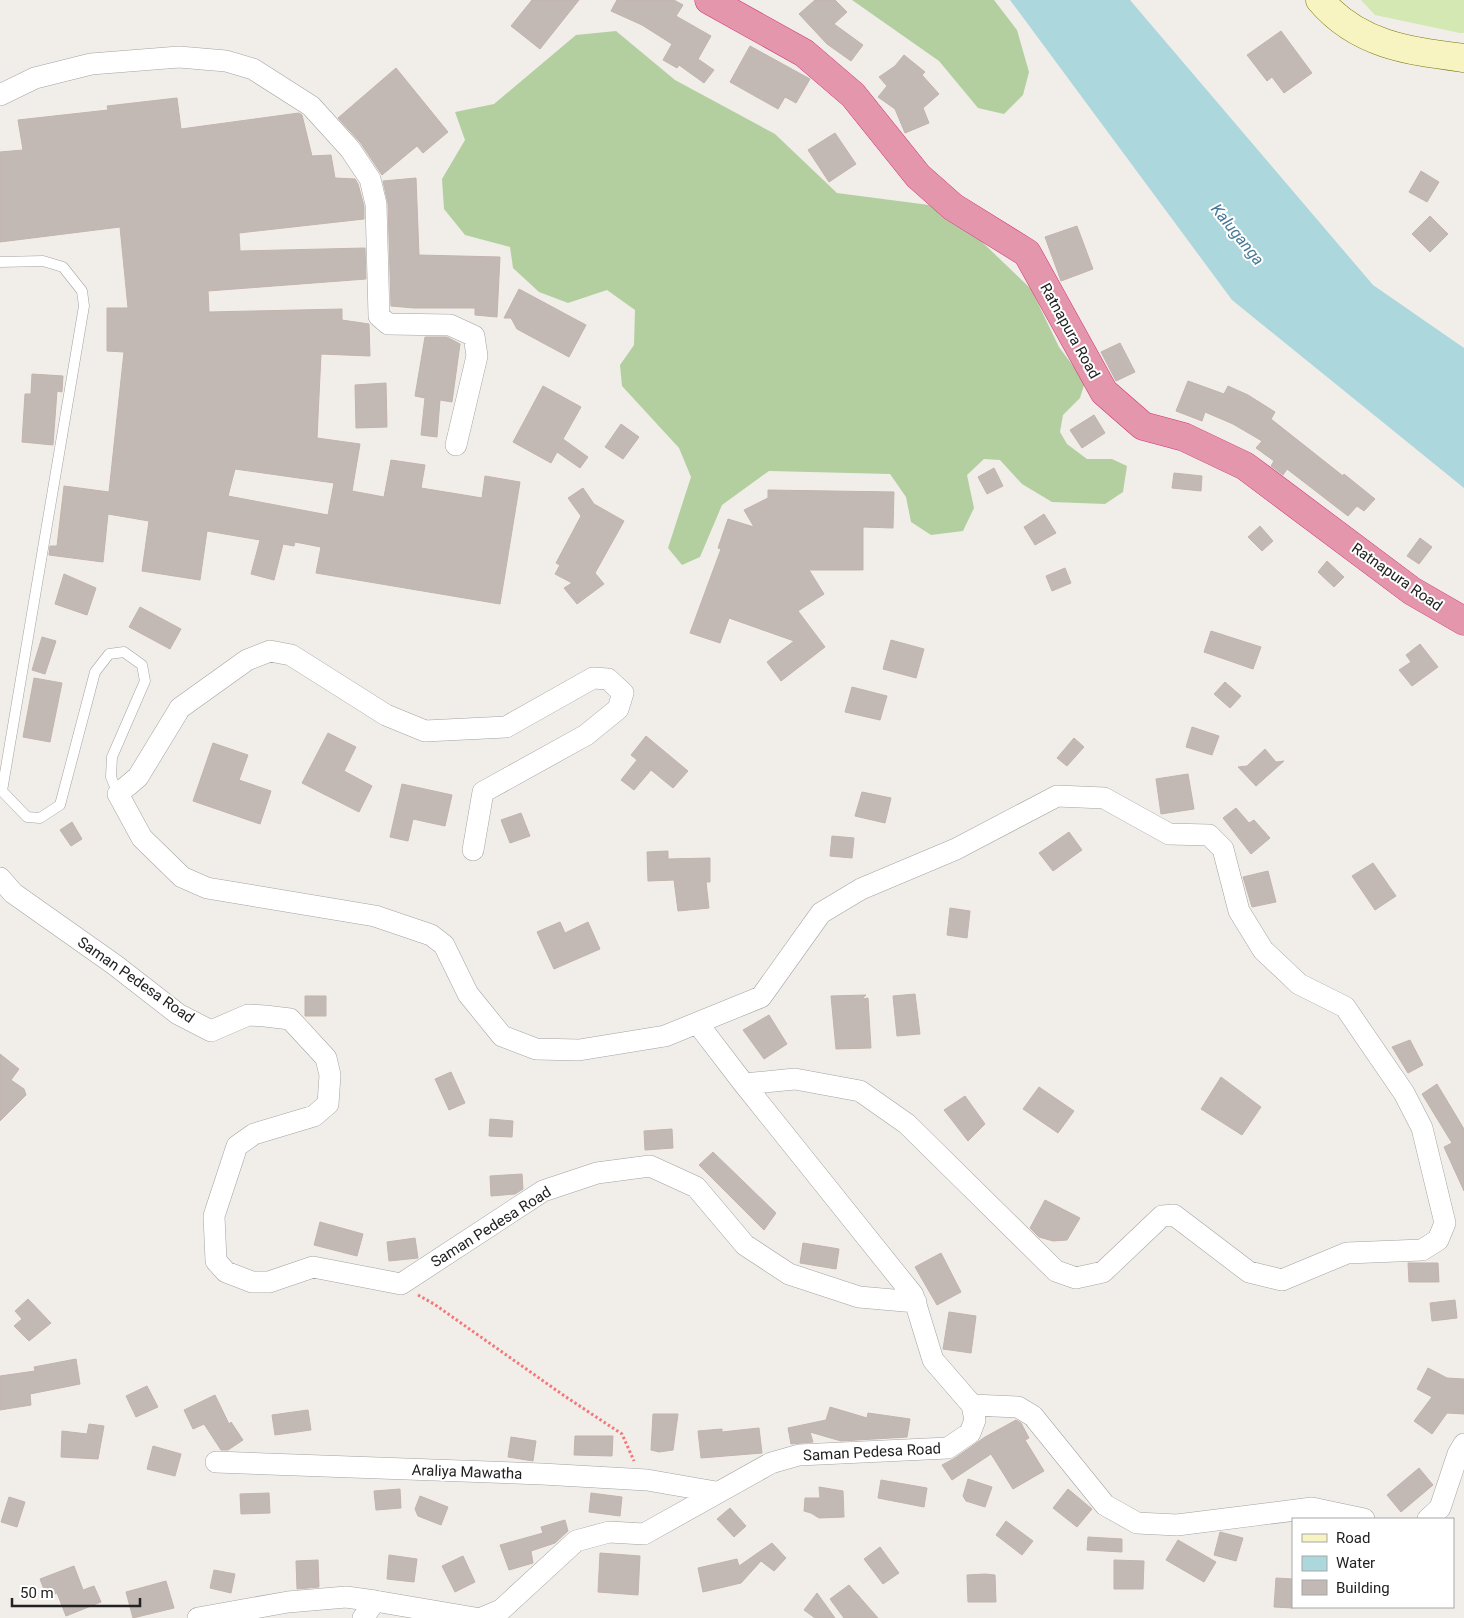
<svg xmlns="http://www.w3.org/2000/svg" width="1464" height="1618" viewBox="0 0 1464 1618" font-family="Roboto,sans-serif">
	<rect width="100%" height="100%" fill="#f1eee9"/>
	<path fill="#d3e8b2" d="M1361 0H1464V33H1460L1375 15Z"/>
	<path fill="#b3cfa0" d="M852 0H994L1017 30 1029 72 1023 95 1004 114 978 108 939 61Z
		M616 31 675 80 775 134 837 193 929 205 979 239 1031 289 1059 347 1085 382 1080 398 1063 415 1060 432 1067 444 1087 459H1112L1127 466 1123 492 1105 504 1052 502 1022 484 1000 460 984 459 967 475 974 508 963 531 931 535 911 522 906 497 890 474 769 471 722 505 700 557 682 565 668 548 691 477 679 448 622 386 620 365 634 345 635 310 607 290 568 303 539 292 513 268 510 247 465 235 444 209 442 179 465 140 455 112 494 104 576 35Z"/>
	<path fill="#acd7dc" d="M1010 0H1130L1373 285 1464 348V488L1232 300Z"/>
	<path fill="#c2b9b5" stroke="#c3b3ac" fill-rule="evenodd" d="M532 0H579L540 49 511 26Z
		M617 0H674L683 5 676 16 711 36 698 59 714 70 704 83 679 65 677 68 663 60 672 44 642 25 611 11Z
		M815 0H835L847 12 834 24 863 45 851 61 827 44 799 14Z
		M1281 31 1312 73 1284 93 1272 77 1267 81 1247 55Z
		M750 46 810 79 796 103 785 97 778 109 730 82Z
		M904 55 925 72 922 75 939 94 923 108 929 123 905 133 895 109 878 97 887 86 879 77 895 66Z
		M396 68 448 132 423 153 417 146 382 175 360 142 338 118Z
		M177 98 181 129 299 113 302 115 312 156 331 155 335 178 355 179 358 184 364 206V219L239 233 240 251 365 248 366 279 208 291 209 312 342 309V320L369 324 370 356 321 354 317 438 360 444 352 491 384 497 391 460 425 465 421 488 482 498 485 476 520 482 500 604 316 573 321 547 295 542 294 546 283 544 274 580 251 574 260 540 207 531 200 580 142 571 149 521 108 514 103 562 49 555 50 546H57L64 486 109 492 124 352 107 351V308H128L120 227 0 242V152L23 150 18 120 108 110 107 106ZM235 469 334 483 328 515 228 496Z
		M835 133 856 164 829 182 808 150Z
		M1421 171 1439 182 1427 202 1409 192Z
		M416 178 419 255 500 257 497 317 475 315V308H414L391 306 388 204 383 181Z
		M1430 216 1448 234 1430 252 1412 234Z
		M1077 226 1093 269 1061 281 1045 237Z
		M519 289 586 325 569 357 517 329 511 318H504Z
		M425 337H447L460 344 452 402 440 400 437 437 421 435 425 398 415 396Z
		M1120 343 1135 372 1116 381 1101 352Z
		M32 374 63 376 62 392 57 391 53 445 22 442 25 394H31Z
		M1188 381 1224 394 1228 386 1248 395 1275 412 1271 419 1343 476 1344 474 1375 499 1364 511 1357 506 1348 516 1287 469 1283 475 1271 466 1274 461 1256 448 1262 441 1233 424 1205 412 1202 421 1176 411Z
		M386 383 387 427 356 428 355 385Z
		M543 386 581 407 563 439 588 457 580 468 557 452 551 463 513 442Z
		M1094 415 1105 433 1082 448 1070 430Z
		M621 424 639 437 623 459 605 447Z
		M994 468 1003 486 987 494 978 477Z
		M1174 473 1202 476 1201 491 1172 488Z
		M583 488 594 504 624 521 595 573 604 584 577 604 564 588 572 583 555 574 560 565 556 563 581 516 568 498Z
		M768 490 894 492 893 528 863 527V570H809L824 594 798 611 825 647 781 681 767 662 794 641 729 618 720 643 690 633 721 549 718 548 728 519 754 527 744 510 768 498Z
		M1044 514 1056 533 1035 545 1024 527Z
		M1260 526 1273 541 1262 551 1248 537Z
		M1420 538 1432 547 1419 564 1407 556Z
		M1327 561 1344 577 1334 587 1318 572Z
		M1065 568 1071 583 1052 591 1046 576Z
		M64 574 96 588 87 615 55 604Z
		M140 607 181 629 170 649 129 627Z
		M1211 631 1261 647 1253 669 1204 652Z
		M42 637 56 641 45 674 32 670Z
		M891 640 924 649 916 678 883 669Z
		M1420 644 1438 667 1412 686 1399 670 1411 662 1406 655Z
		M34 678 62 683 50 742 23 737Z
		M1225 682 1241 696 1230 708 1214 694Z
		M852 687 887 696 880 720 845 712Z
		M1192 727 1219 736 1212 755 1186 747Z
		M328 733 356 747 344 771 372 786 359 812 302 783Z
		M646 736 688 771 673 788 651 770 634 790 621 780 637 760 631 755Z
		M1074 738 1084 747 1067 766 1057 758Z
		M213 743 248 755 239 780 271 791 260 824 193 801Z
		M1265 749 1276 762 1284 761 1256 786 1238 767 1247 766Z
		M1188 774 1194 809 1161 814 1156 779Z
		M402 784 452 795 445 826 413 819 408 841 390 837Z
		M862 792 891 798 885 823 855 816Z
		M1236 808 1249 823 1254 820 1270 838 1251 854 1223 818Z
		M521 813 530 836 510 843 501 820Z
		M72 822 82 839 71 846 60 830Z
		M1069 832 1082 850 1053 871 1039 853Z
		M832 836 854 838 852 858 830 856Z
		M668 851V859L710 858V882H706L709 908 678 911 674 880 648 881 647 852Z
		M1373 863 1396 896 1375 910 1352 876Z
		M1268 871 1276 902 1252 907 1243 877Z
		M950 908 970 911 967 938 947 935Z
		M560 922 565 933 588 922 600 949 554 969 537 932Z
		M915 994 920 1034 897 1036 893 996Z
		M866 995 862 999 868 998 871 1048 836 1049 831 996Z
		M305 996H326V1016H305Z
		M769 1015 787 1044 764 1059 743 1030Z
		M1410 1040 1423 1065 1408 1073 1392 1047Z
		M0 1054 19 1069 11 1080 24 1089 26 1095 0 1121Z
		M451 1072 465 1103 449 1110 435 1079Z
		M1221 1077 1261 1107 1242 1135 1201 1109Z
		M1437 1084 1464 1129V1191L1444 1147 1452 1143 1422 1094Z
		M1039 1087 1074 1111 1058 1133 1023 1109Z
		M965 1096 985 1124 968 1141 944 1110Z
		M490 1119 513 1121 512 1137 489 1136Z
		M672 1129 673 1148 645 1150 644 1131Z
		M713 1152 776 1213 764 1230 699 1165Z
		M522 1174 523 1189 515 1194 491 1196 490 1176Z
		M1045 1200 1080 1218 1067 1240 1053 1241 1039 1237 1030 1228Z
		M320 1222 363 1234 357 1256 314 1245Z
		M415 1238 418 1258 389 1261 387 1242Z
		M803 1243 839 1249 836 1269 800 1263Z
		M941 1253 961 1292 937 1305 915 1267Z
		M1408 1263H1438L1439 1282H1409Z
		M28 1299 51 1323 29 1341 14 1326 22 1319 15 1311Z
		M1455 1300 1457 1318 1432 1321 1430 1303Z
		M949 1312 976 1316 971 1353 943 1349Z
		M76 1359 80 1384 30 1394 31 1405 0 1410V1376L35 1371 34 1367Z
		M1428 1368 1447 1378 1464 1379V1414L1447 1413 1432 1434 1414 1421 1432 1397 1417 1389Z
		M147 1386 158 1407 136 1417 126 1396Z
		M215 1395 229 1424 231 1422 243 1440 228 1450H221L204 1424 193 1429 184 1410Z
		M830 1407 867 1418 868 1413 910 1419 907 1437 841 1441 810 1432 813 1442 791 1444 788 1428 826 1420Z
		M308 1410 311 1430 275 1435 272 1415Z
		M653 1414H678L673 1450 659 1452 651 1450Z
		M1016 1420 1021 1423 1029 1438 1025 1440 1044 1471 1013 1489 991 1454 952 1480 942 1465 955 1458 985 1437Z
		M89 1424 104 1426 98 1459 61 1457 62 1431 87 1434Z
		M759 1428 762 1453 701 1458 698 1431 722 1429V1432Z
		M575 1436H613L612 1456 574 1455Z
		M511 1437 536 1441 533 1461 508 1457Z
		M153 1446 181 1454 175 1476 147 1469Z
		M1419 1468 1433 1485 1401 1512 1387 1495Z
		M968 1479 992 1487 985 1507 966 1501 963 1496Z
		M881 1480 927 1488 924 1507 878 1498Z
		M819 1487 843 1491 844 1517 819 1518 811 1513 804 1511 805 1498H820Z
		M400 1489 401 1508 376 1510 374 1491Z
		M1068 1489 1092 1509 1077 1527 1053 1508Z
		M269 1493 270 1513 241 1514 240 1494Z
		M591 1493 622 1497 620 1516 589 1512Z
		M420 1496 448 1507 441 1525 418 1516 415 1509Z
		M9 1497 25 1502 17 1527 1 1522Z
		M730 1508 746 1526 734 1537 717 1519Z
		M565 1520 568 1531 555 1543 531 1551 533 1563 509 1570 500 1545 543 1533 541 1527Z
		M1006 1521 1033 1541 1022 1555 996 1535Z
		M1220 1532 1243 1538 1236 1561 1214 1555Z
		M1088 1537 1122 1539V1552L1087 1550Z
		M1178 1540 1216 1562 1204 1582 1166 1560Z
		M772 1543 786 1558 774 1571 761 1561 741 1583 703 1592 698 1568 737 1559 739 1566Z
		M880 1547 899 1573 883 1584 864 1559Z
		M600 1553 640 1556 638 1595 598 1592Z
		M389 1555 417 1559 414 1582 387 1579Z
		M463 1556 475 1582 455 1592 442 1566Z
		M318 1560 319 1587 297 1589 296 1561Z
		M1114 1560 1144 1561 1143 1589H1114Z
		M74 1566 83 1590 94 1586 101 1602 66 1616 57 1593 47 1597 40 1579Z
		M214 1570 235 1574 231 1593 210 1588Z
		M985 1574 995 1575 996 1602H968L967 1575Z
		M1276 1578 1293 1579V1608L1274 1607Z
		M166 1581 174 1608 133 1618 126 1592Z
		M849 1585 878 1618H844L830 1599Z
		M817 1593 835 1618H815L804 1610Z"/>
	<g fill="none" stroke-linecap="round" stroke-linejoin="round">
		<defs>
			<path id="lane" d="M0 262 43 261 63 267 82 291 84 306 2 791 27 817 40 818 60 805 95 672 109 654 124 652 142 665 145 681 112 757 111 777 118 794"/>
			<path id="street" d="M0 95 35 78 91 64 179 57 226 61 253 69 311 106 350 149 370 179 376 204 379 316 388 324 450 325 474 336 477 356 456 445
				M473 850 483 792 586 735 618 709 623 693 608 679 593 678 506 727 425 731 386 715 291 655 270 651 247 660 180 708 138 777 118 794 142 838 182 877 207 888 375 916 431 935 444 945 468 994 502 1036 536 1049 579 1050 665 1036 761 997 821 913 861 889 956 849 1057 796 1104 798 1169 834 1209 835 1223 849 1239 911 1263 950 1299 984 1345 1007 1404 1093 1422 1128 1445 1223 1438 1240 1422 1250 1347 1253 1282 1280 1249 1272 1174 1215 1162 1216 1103 1272 1076 1278 1056 1271 907 1124 860 1091 795 1079 744 1084
				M0 878 13 893 115 965 178 1014 211 1031 248 1015 265 1016 290 1019 326 1058 330 1075 328 1104 314 1116 254 1134 237 1146 214 1216 216 1261 226 1272 252 1282H269L313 1267 401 1284 543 1191 597 1173 650 1166 696 1187 745 1245 789 1274 859 1297 916 1302
				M972 1405 1018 1407 1033 1416 1105 1505 1137 1523 1177 1525 1312 1508 1364 1519
				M216 1462 542 1474 647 1480 716 1492
				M1428 1519 1440 1508 1458 1454 1464 1444
				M198 1618 288 1602 346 1597 375 1601
				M363 1618 375 1601 475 1618
				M482 1618 501 1610 576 1541 609 1532 644 1534 771 1463 799 1455 948 1448 970 1433 975 1420 972 1405 933 1360 913 1295 744 1084 698 1024"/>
			<path id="secondary" d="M1320 0C1358 45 1409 51 1464 58"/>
			<path id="highway" d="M709 0 804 53 853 95 918 176 953 207 1027 253 1104 392 1143 426 1184 437 1245 466 1412 591 1464 621"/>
		</defs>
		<use href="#lane" stroke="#a3a3a3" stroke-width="11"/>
		<use href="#street" stroke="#a3a3a3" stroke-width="22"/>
		<use href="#secondary" stroke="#77760a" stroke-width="29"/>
		<use href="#highway" stroke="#d4327d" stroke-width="29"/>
		<path stroke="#f4787a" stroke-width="3" stroke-dasharray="2.5 2.5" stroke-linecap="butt" d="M418 1295 434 1304 566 1397 622 1434 634 1461"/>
		<use href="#lane" stroke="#fff" stroke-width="10"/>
		<use href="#street" stroke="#fff" stroke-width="21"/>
		<use href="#secondary" stroke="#f7f4c1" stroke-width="28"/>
		<use href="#highway" stroke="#e496ad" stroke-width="28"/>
	</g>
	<g text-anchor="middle" stroke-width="4" stroke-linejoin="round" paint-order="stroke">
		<g font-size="15" fill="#222" stroke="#fff">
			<text transform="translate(1070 331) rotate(61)" y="5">Ratnapura Road</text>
			<text transform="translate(1397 577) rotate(35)" y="5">Ratnapura Road</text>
			<text transform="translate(136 980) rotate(35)" y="5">Saman Pedesa Road</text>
			<text transform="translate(491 1227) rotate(-32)" y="5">Saman Pedesa Road</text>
			<text transform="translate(872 1452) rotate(-3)" y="5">Saman Pedesa Road</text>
			<text transform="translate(467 1472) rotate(2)" y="5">Araliya Mawatha</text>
		</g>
		<g font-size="16" font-style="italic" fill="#477996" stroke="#fff">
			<text transform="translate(1238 234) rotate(51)" y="6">Kaluganga</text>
		</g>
	</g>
	<rect x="1292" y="1518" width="162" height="90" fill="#ffffff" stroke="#a7a7a7"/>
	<rect x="1302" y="1534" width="25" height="8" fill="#f7f4c1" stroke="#a7a7a7"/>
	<text x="1336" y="1543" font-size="15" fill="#222222">Road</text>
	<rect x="1302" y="1556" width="25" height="15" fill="#acd7dc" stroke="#a7a7a7"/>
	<text x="1336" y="1568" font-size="15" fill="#222222">Water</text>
	<rect x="1302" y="1580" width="25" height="15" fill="#c2b9b5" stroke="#a7a7a7"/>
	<text x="1336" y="1593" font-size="15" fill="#222222">Building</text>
	<path d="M12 1598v8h128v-8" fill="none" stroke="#222222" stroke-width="2.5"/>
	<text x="20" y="1598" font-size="15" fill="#222222" stroke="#ffffff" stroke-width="4" paint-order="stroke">50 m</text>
</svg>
